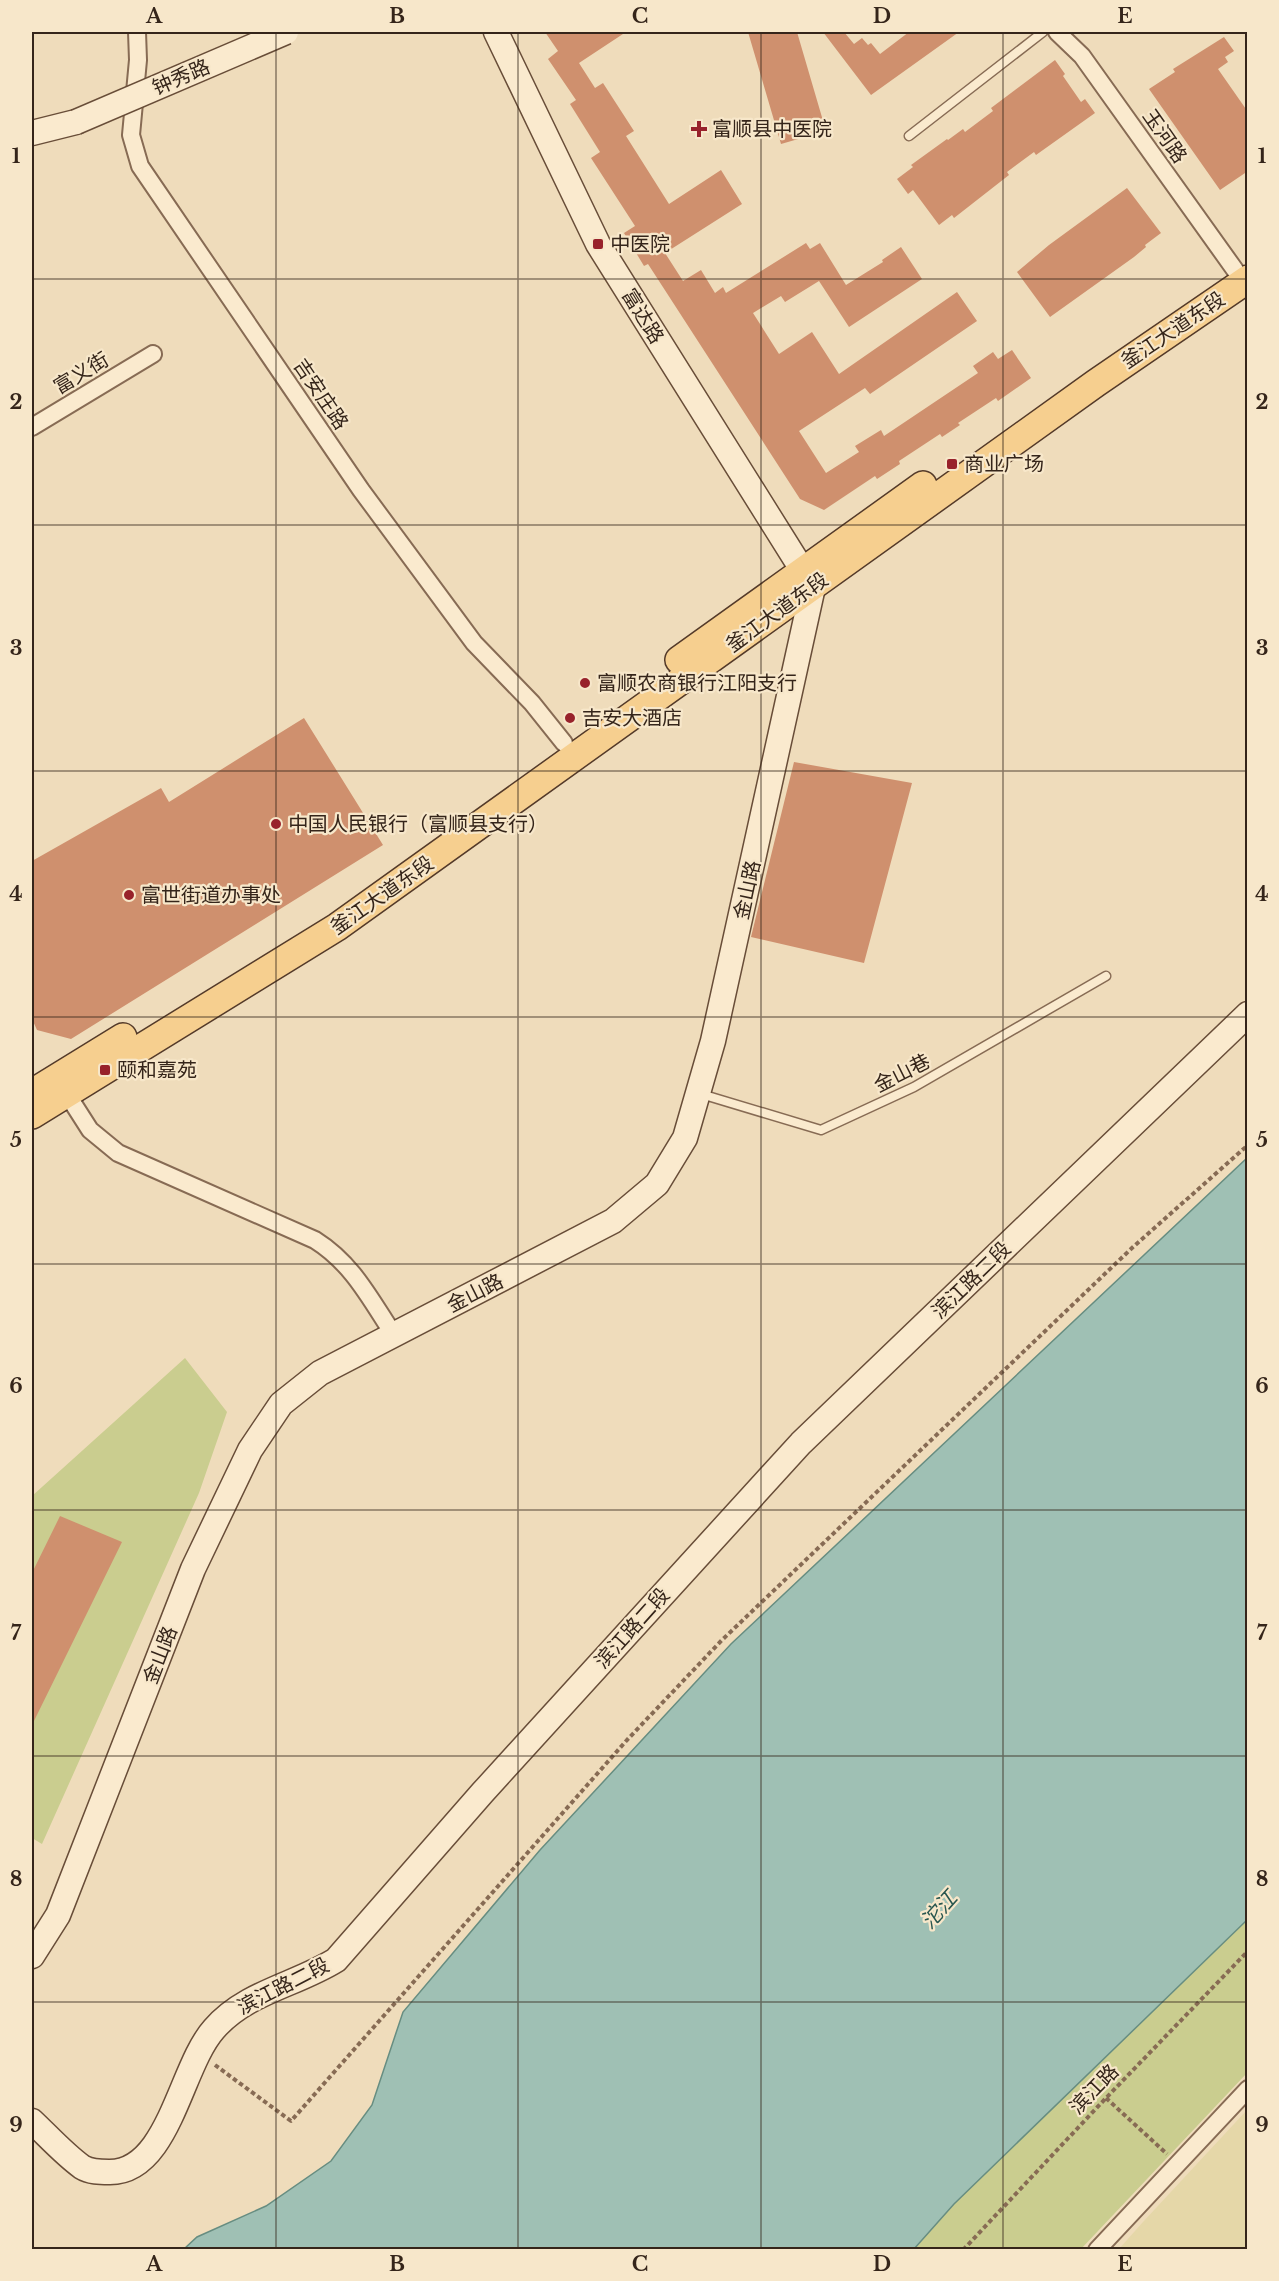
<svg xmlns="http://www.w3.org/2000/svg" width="1279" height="2281" viewBox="0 0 1279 2281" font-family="'Libre Baskerville','Noto Sans SC',serif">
	<rect width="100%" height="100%" fill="#efdcbb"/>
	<path fill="#e5d7a8" d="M1247 2110V2249H1119L1143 2222Z"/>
	<path fill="#cacd8f" d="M185 1358 227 1412 199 1493 42 1844 32 1838V1496Z
		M1247 1920V2073L1081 2249 914 2250 954 2204Z"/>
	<path fill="#9fc0b4" stroke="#678d81" stroke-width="1.5" d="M1247 1158V1920L954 2204 914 2249H184L197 2237 266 2206 331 2161 372 2105 403 2012 540 1850 731 1644Z"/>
	<path fill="#cf906e" d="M545 32H626L579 63 595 88 603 83 634 131 626 136 669 204 721 170 742 204 665 253 683 281 701 270 715 293 723 287 726 293 806 243 810 249 820 243 846 285 883 262 882 260 901 247 922 279 849 327 819 281 785 302 781 296 753 313 779 354 812 332 839 374 957 292 977 321 870 394 865 388 799 431 826 473 859 452 855 446 881 430 884 436 978 373 973 366 993 352 998 359 1012 350 1031 378 998 401 996 398 958 423 960 425 942 437 940 434 899 461 900 464 877 479 875 476 824 510 800 499 648 264 644 266 624 233 635 226 591 158 600 152 570 104 576 100 548 59 558 51Z
		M748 32H797L826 131 781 144Z
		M823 32H844L854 44 862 38 868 45 871 43 880 54 909 32H959L871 95Z
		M1224 37 1234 51 1225 57 1228 62 1218 69 1248 112V171L1220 190 1149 89 1175 72 1173 69Z
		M1055 60 1065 74 1063 76 1081 102 1085 99 1095 113 1036 155 1034 152 1007 172 1009 175 954 218 952 215 939 225 913 190 908 194 897 179 913 167 911 165 947 139 948 140 963 129 965 132 993 111 991 108Z
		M1127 188 1161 233 1145 245 1146 247 1134 257 1050 317 1017 272 1049 245Z
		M304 718 383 845 71 1039 37 1030 32 1019V861L161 788 169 802Z
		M794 762 912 783 864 963 751 937Z
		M60 1516 122 1542 32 1725V1573Z"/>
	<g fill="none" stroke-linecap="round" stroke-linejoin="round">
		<defs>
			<path id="lane" d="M909 136 1043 32
				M701 1094 821 1130 914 1087 1106 976"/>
			<path id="street" d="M137 32 138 60 131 135 140 166 361 490 474 643 532 703 564 743
				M1057 32 1082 56 1235 270
				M32 427 153 354
				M67 1094 90 1130 118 1153 315 1240C353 1264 370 1299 394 1335
				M1097 2250 1248 2089"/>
			<path id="secondary" d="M32 133 76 122
				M32 1956 58 1915 193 1569 250 1450 281 1404 320 1373 613 1221 657 1184 685 1138 713 1041 813 587 598 244 496 32
				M32 2121C48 2136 64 2154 82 2167 90 2172 100 2172 109 2172 169 2173 180 2067 214 2029 246 1992 296 1985 336 1960L483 1792 801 1443 1248 1014"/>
			<path id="primary" d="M679 660 923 485
				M32 1093 123 1037
				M32 1115 337 927 1096 383 1248 279"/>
		</defs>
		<use href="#lane" stroke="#876b54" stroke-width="11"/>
		<use href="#street" stroke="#876b54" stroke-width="20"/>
		<use href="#secondary" stroke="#684d38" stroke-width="27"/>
		<use href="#primary" stroke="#543a29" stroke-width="30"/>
		<path stroke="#876b54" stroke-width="4" stroke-dasharray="4.5 3" stroke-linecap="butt" d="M215 2065 291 2121 627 1740 721 1641 1133 1247 1248 1145
			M1106 2098 1167 2154
			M963 2250 1106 2098 1248 1951"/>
		<use href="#lane" stroke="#faeace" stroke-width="8"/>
		<use href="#street" stroke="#faeace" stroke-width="16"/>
		<use href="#secondary" stroke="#faeace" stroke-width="24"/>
		<use href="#primary" stroke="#f6cf8f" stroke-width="27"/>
		<defs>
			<path id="secondary-bridge" d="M76 122 286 32"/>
		</defs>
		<use href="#secondary-bridge" stroke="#684d38" stroke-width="27" stroke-linecap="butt"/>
		<use href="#secondary-bridge" stroke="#faeace" stroke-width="24"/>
	</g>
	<path fill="none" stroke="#35251a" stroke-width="1.5" stroke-opacity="0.55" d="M276 32V2250M518 32V2250M761 32V2250M1003 32V2250M32 279H1248M32 525H1248M32 771H1248M32 1017H1248M32 1264H1248M32 1510H1248M32 1756H1248M32 2002H1248"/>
	<g fill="#98222b" stroke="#f7e7ca" stroke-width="2">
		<path d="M696 120h6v6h6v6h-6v6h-6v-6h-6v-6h6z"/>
		<rect x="592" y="238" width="12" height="12" rx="3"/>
		<rect x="946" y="458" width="12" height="12" rx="3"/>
		<circle cx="585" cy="683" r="6"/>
		<circle cx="570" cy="718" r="6"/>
		<circle cx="276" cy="824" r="6"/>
		<circle cx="129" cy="895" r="6"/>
		<rect x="99" y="1064" width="12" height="12" rx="3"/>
	</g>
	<g text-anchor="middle" stroke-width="4.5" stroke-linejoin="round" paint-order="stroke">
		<g font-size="20" fill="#35251a" stroke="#f7e7ca">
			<text transform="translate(181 77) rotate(-23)" y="7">钟秀路</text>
			<text transform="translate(1165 136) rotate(55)" y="7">玉河路</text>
			<text transform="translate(643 316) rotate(58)" y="7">富达路</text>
			<text transform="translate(1173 330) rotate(-34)" y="7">釜江大道东段</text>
			<text transform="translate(81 373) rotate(-31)" y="7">富义街</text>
			<text transform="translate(321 394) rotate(56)" y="7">吉安庄路</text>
			<text transform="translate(777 612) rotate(-36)" y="7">釜江大道东段</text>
			<text transform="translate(747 890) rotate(-78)" y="7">金山路</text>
			<text transform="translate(382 895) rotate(-35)" y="7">釜江大道东段</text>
			<text transform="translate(902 1073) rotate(-27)" y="7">金山巷</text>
			<text transform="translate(971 1280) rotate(-44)" y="7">滨江路二段</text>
			<text transform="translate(475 1293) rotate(-27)" y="7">金山路</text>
			<text transform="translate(632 1628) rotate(-48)" y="7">滨江路二段</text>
			<text transform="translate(160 1655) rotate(-69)" y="7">金山路</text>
			<text transform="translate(283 1986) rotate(-27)" y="7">滨江路二段</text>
			<text transform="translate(1094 2089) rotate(-46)" y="7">滨江路</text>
		</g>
		<g font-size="20" fill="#35251a" stroke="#f7e7ca" text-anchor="start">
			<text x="712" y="136">富顺县中医院</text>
			<text x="610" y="251">中医院</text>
			<text x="964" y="471">商业广场</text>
			<text x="597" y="690">富顺农商银行江阳支行</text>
			<text x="582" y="725">吉安大酒店</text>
			<text x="288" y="831">中国人民银行（富顺县支行）</text>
			<text x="141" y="902">富世街道办事处</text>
			<text x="117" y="1077">颐和嘉苑</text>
		</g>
		<g font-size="21" font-style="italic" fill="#28564f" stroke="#f7e7ca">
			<text transform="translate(939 1910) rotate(-48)" y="7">沱江</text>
		</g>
	</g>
	<rect width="1279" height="2281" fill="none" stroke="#f7e7ca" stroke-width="66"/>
	<rect x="33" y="33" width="1213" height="2215" fill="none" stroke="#35251a" stroke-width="2"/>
	<g font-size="20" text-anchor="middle" font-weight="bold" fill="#35251a">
		<text x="154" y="23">A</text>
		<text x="397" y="23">B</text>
		<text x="640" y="23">C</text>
		<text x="882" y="23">D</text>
		<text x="1125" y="23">E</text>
		<text x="16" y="163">1</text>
		<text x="1262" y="163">1</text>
		<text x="16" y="409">2</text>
		<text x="1262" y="409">2</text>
		<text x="16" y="655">3</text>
		<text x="1262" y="655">3</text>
		<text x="16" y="901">4</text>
		<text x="1262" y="901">4</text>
		<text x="16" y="1147">5</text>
		<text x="1262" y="1147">5</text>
		<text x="16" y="1393">6</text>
		<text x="1262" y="1393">6</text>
		<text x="16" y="1640">7</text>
		<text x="1262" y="1640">7</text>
		<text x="16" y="1886">8</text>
		<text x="1262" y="1886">8</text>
		<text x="16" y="2132">9</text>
		<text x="1262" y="2132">9</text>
		<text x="154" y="2271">A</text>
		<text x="397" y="2271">B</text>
		<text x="640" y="2271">C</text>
		<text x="882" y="2271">D</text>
		<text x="1125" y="2271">E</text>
	</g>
</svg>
